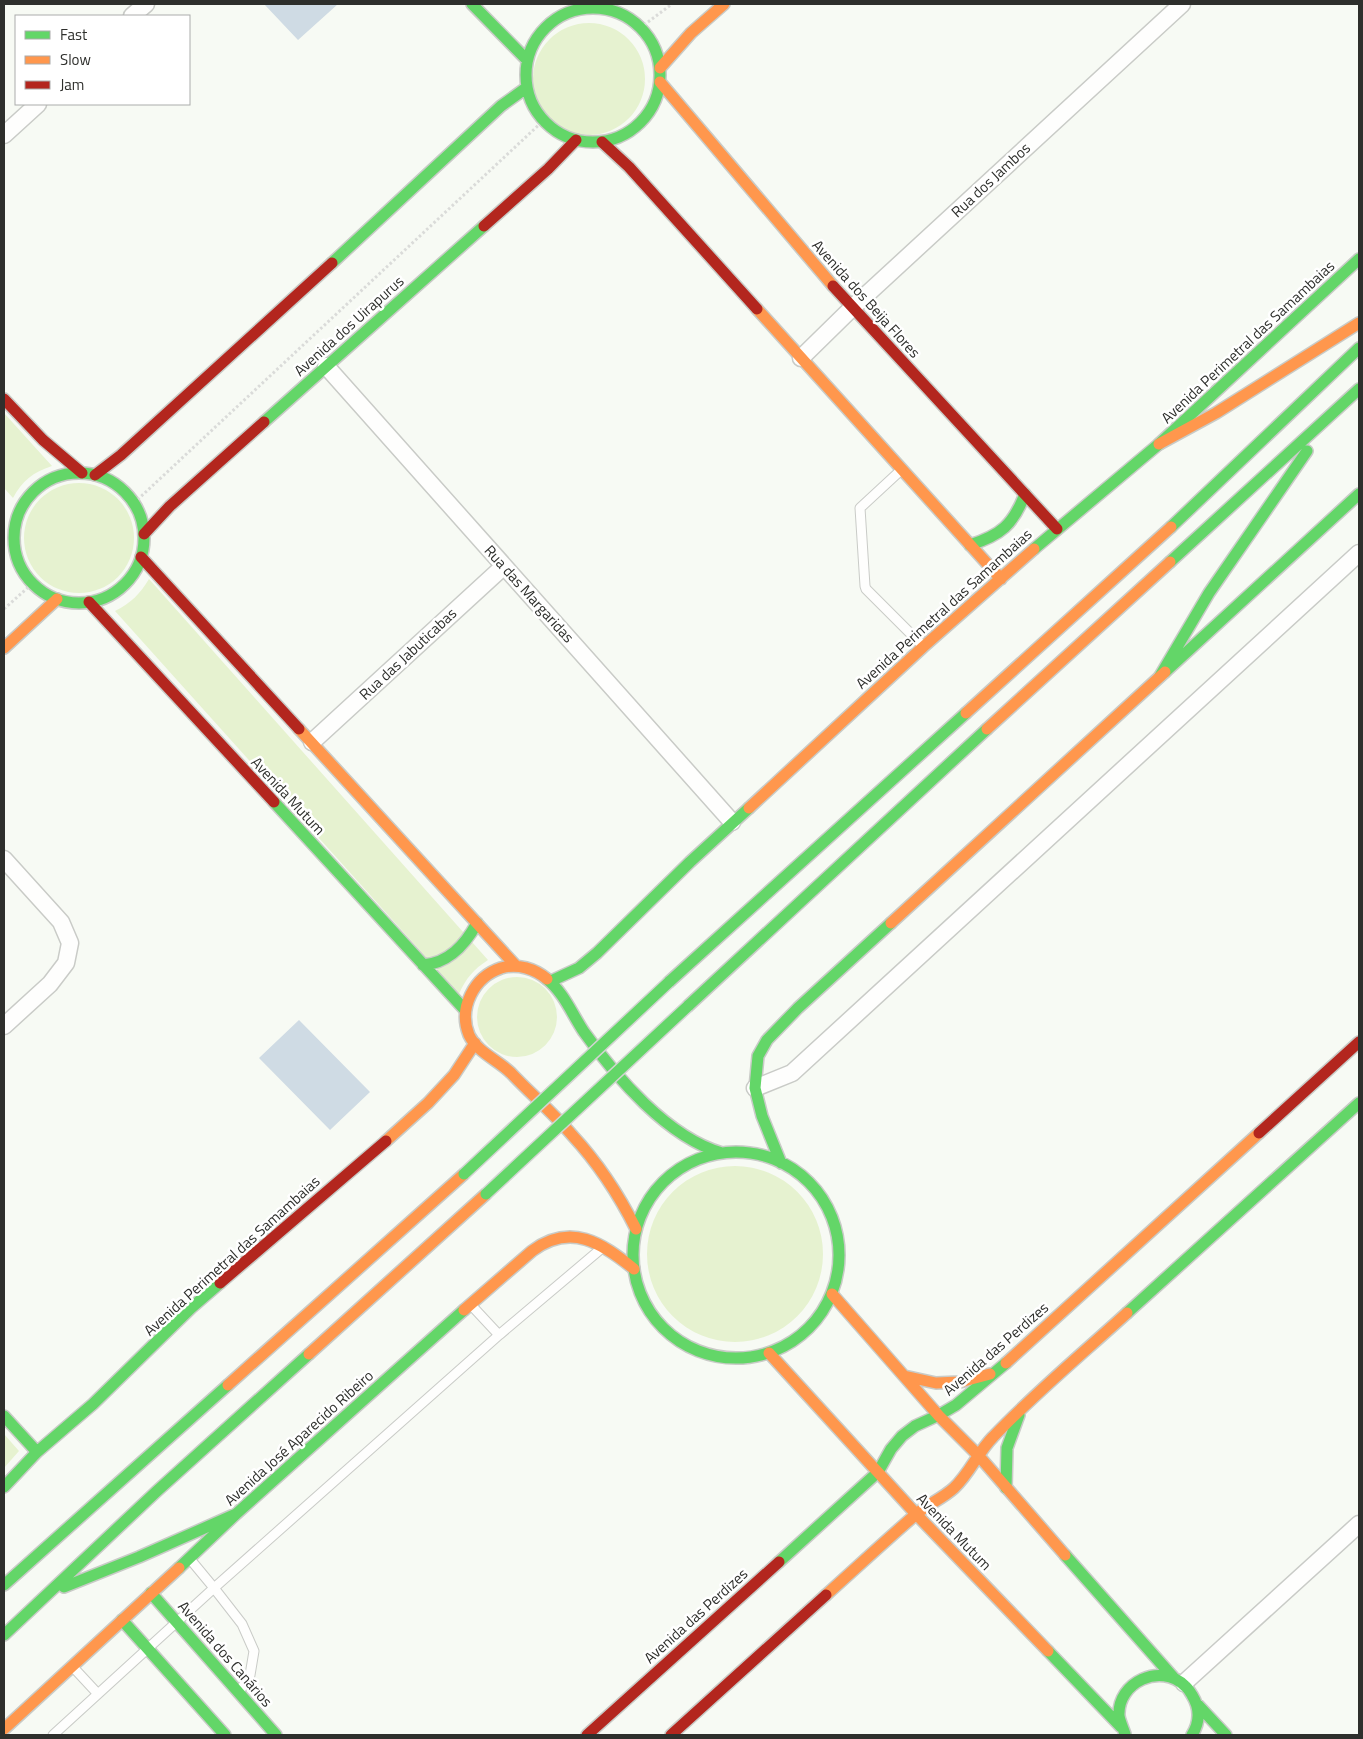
<svg xmlns="http://www.w3.org/2000/svg" width="1363" height="1739" viewBox="0 0 1363 1739" font-family="'Titillium Web',sans-serif">
	<rect width="100%" height="100%" fill="#f7faf4"/>
	<path fill="#e6f2d0" d="M533 79a56 56 0 1 1 112 0a56 56 0 1 1-112 0Z
		M4 413 52 466C33 472 22 481 13 498L4 488Z
		M24 538a55 55 0 1 1 110 0a55 55 0 1 1-110 0Z
		M149 579 488 960C474 969 466 978 459 994L115 611C131 603 140 594 149 579Z
		M477 1017a40 40 0 1 1 80 0a40 40 0 1 1-80 0Z
		M647 1254a88 88 0 1 1 176 0a88 88 0 1 1-176 0Z
		M4 1434 19 1451 4 1468Z"/>
	<path fill="#cfdbe4" d="M264 4H338L298 40Z
		M299 1020 370 1092 330 1130 259 1058Z"/>
	<g fill="none" stroke-linecap="round" stroke-linejoin="round">
		<defs>
			<path id="lane" d="M900 471 860 508 865 586 866 589 923 646
				M472 1306 499 1335
				M190 1559 214 1588 242 1624 254 1651 250 1675 239 1692
				M72 1666 98 1694
				M53 1735 214 1588 499 1335 602 1248"/>
			<path id="street" d="M132 16 146 4
				M4 135 38 104
				M801 358 852 308 1182 4
				M326 366 732 822
				M312 742 504 566
				M4 859 61 922 70 943 66 963 50 984 4 1026
				M755 1088 792 1073 1359 553
				M1184 1683 1359 1524"/>
			<path id="fast" d="M472 4 527 60
				M526 75a67 67 0 1 1 134 0a67 67 0 1 1-134 0Z
				M332 263 501 106 526 88
				M264 422 484 226
				M14 538a65 65 0 1 1 130 0a65 65 0 1 1-130 0Z
				M1171 527 1359 348
				M970 545C1001 535 1013 525 1025 494
				M1034 549 1159 444 1359 259
				M1170 562 1359 389
				M1165 672 1359 494
				M1160 676 1209 593 1307 451
				M274 802 465 1010
				M423 965C449 963 465 945 477 923
				M547 979C564 993 572 1014 584 1032 616 1077 667 1137 722 1153
				M551 981 579 968 597 953 690 862 749 808
				M669 982 966 713
				M688 1006 987 729
				M633 1255a103 103 0 1 1 206 0a103 103 0 1 1-206 0Z
				M781 1163 762 1116 755 1088 758 1056 767 1040 798 1008 891 923
				M1127 1313 1359 1103
				M4 1416 37 1452
				M4 1487 37 1452 93 1404 191 1308 220 1283
				M1006 1488 1007 1448 1019 1415
				M1065 1555 1173 1677
				M779 1562 878 1472 891 1449 902 1436 915 1426 939 1415 956 1405 1006 1363
				M179 1568 236 1514 464 1310
				M4 1585 228 1385
				M64 1587 139 1557 236 1514
				M151 1593 276 1735
				M122 1620 225 1735
				M4 1635 157 1491 309 1354
				M1048 1651 1121 1727
				M1198 1705 1226 1735
				M1125 1734C1123 1728 1120 1722 1119 1716 1117 1682 1161 1662 1185 1686 1188 1688 1190 1692 1192 1695 1200 1708 1200 1722 1192 1735"/>
			<path id="slow" d="M660 68 691 33 724 4
				M660 82 833 286
				M757 309 1001 579
				M1159 444 1216 413 1359 323
				M4 648 57 599
				M966 713 1171 527
				M299 729 516 966
				M987 729 1170 562
				M749 808 923 647 1034 549
				M891 923 1165 672
				M547 979C535 969 518 963 501 968 474 977 458 1008 469 1035 477 1052 498 1060 511 1073 531 1094 553 1113 572 1135 598 1163 619 1195 636 1229
				M386 1141 428 1103 454 1075 475 1043
				M832 1294 939 1416 978 1455 1065 1555
				M464 1310 532 1251C571 1222 602 1243 634 1269
				M769 1353 916 1514 1048 1651
				M309 1354 486 1194
				M1006 1363 1259 1133
				M904 1376 936 1383 960 1382 990 1374
				M228 1385 464 1174
				M826 1595C855 1569 884 1542 914 1516 926 1505 942 1499 954 1488 970 1473 978 1452 993 1437 1035 1393 1082 1354 1127 1313
				M4 1729 179 1568"/>
			<path id="jam" d="M602 142 629 167 757 309
				M484 226 548 169 576 140
				M833 286 1057 529
				M4 399 43 440 82 473
				M95 475 121 455 332 263
				M144 534 170 506 264 422
				M141 557 299 729
				M89 602 274 802
				M1259 1133 1359 1042
				M220 1283 386 1141
				M587 1735 779 1562
				M671 1735 826 1595"/>
		</defs>
		<use href="#lane" stroke="#c9cbc7" stroke-width="11"/>
		<use href="#street" stroke="#c9cbc7" stroke-width="19"/>
		<use href="#fast" stroke="#c9cbc7" stroke-width="14"/>
		<use href="#slow" stroke="#c9cbc7" stroke-width="14"/>
		<use href="#jam" stroke="#c9cbc7" stroke-width="14"/>
		<path stroke="#dadbd9" stroke-width="3" stroke-dasharray="2.5 2.5" stroke-linecap="butt" d="M640 28 672 4
			M134 503 543 121
			M4 609 33 583"/>
		<use href="#lane" stroke="#fefefd" stroke-width="9"/>
		<use href="#street" stroke="#fefefd" stroke-width="16"/>
		<use href="#fast" stroke="#63d668" stroke-width="11"/>
		<use href="#slow" stroke="#ff974d" stroke-width="11"/>
		<use href="#jam" stroke="#b3261e" stroke-width="11"/>
		<defs>
			<path id="fast-bridge" d="M464 1174 669 982
				M486 1194 688 1006"/>
		</defs>
		<use href="#fast-bridge" stroke="#d2d4d1" stroke-width="14" stroke-linecap="butt"/>
		<use href="#fast-bridge" stroke="#63d668" stroke-width="11"/>
	</g>
	<g text-anchor="middle" stroke-width="5" stroke-linejoin="round" paint-order="stroke">
		<g font-size="15" fill="#2e2f2c" stroke="#fff">
			<text transform="translate(991 180) rotate(-43)" y="5">Rua dos Jambos</text>
			<text transform="translate(866 299) rotate(48)" y="5">Avenida dos Beija Flores</text>
			<text transform="translate(349 326) rotate(-42)" y="5">Avenida dos Uirapurus</text>
			<text transform="translate(1248 342) rotate(-43)" y="5">Avenida Perimetral das Samambaias</text>
			<text transform="translate(529 594) rotate(48)" y="5">Rua das Margaridas</text>
			<text transform="translate(944 609) rotate(-42)" y="5">Avenida Perimetral das Samambaias</text>
			<text transform="translate(408 654) rotate(-43)" y="5">Rua das Jabuticabas</text>
			<text transform="translate(288 796) rotate(47)" y="5">Avenida Mutum</text>
			<text transform="translate(232 1256) rotate(-42)" y="5">Avenida Perimetral das Samambaias</text>
			<text transform="translate(996 1349) rotate(-41)" y="5">Avenida das Perdizes</text>
			<text transform="translate(299 1438) rotate(-42)" y="5">Avenida José Aparecido Ribeiro</text>
			<text transform="translate(954 1532) rotate(46)" y="5">Avenida Mutum</text>
			<text transform="translate(696 1616) rotate(-42)" y="5">Avenida das Perdizes</text>
			<text transform="translate(225 1654) rotate(49)" y="5">Avenida dos Canários</text>
		</g>
	</g>
	<rect width="1363" height="1739" fill="none" stroke="#2e2f2c" stroke-width="10"/>
	<rect x="15" y="15" width="175" height="90" fill="#ffffff" stroke="#abacab"/>
	<rect x="25" y="31" width="25" height="8" fill="#63d668" stroke="#abacab"/>
	<text x="60" y="40" font-size="15" fill="#2e2f2c">Fast</text>
	<rect x="25" y="56" width="25" height="8" fill="#ff974d" stroke="#abacab"/>
	<text x="60" y="65" font-size="15" fill="#2e2f2c">Slow</text>
	<rect x="25" y="81" width="25" height="8" fill="#b3261e" stroke="#abacab"/>
	<text x="60" y="90" font-size="15" fill="#2e2f2c">Jam</text>
</svg>
